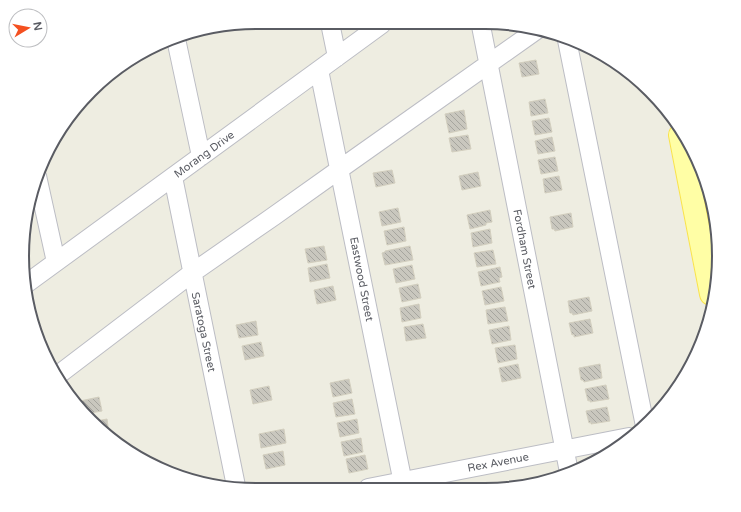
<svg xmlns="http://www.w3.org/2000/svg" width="741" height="512" viewBox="0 0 741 512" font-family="'Varela Round',sans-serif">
	<defs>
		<pattern id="building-back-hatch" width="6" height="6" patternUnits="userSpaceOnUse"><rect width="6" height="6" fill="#c9c7be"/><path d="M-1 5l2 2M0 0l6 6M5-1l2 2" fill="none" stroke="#a6a59e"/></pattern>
	</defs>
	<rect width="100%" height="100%" fill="#eeede1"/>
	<path fill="url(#building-back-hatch)" stroke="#d3cfbf" d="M536 60 539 74 522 77 519 63Z
		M545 99 548 113 531 116 529 102Z
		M464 110 467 129 449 133 445 114Z
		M549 118 552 132 535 135 532 121Z
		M468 135 471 149 452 152 449 138Z
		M552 137 555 151 538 154 535 141Z
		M555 157 558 171 541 174 538 160Z
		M392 170 395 183 376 187 373 173Z
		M478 172 481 186 462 190 459 176Z
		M559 176 562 190 545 193 543 179Z
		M398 208 401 222 382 226 379 212Z
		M490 210 492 222 486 223V225L470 229 467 215Z
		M571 213 573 227 555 231 554 229H552L550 217Z
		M404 227 406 241 387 245 384 231Z
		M490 229 492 243 473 247 471 233Z
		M324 246 327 260 308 263 305 249Z
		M410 246 413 260 385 265 382 253 385 252V251Z
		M493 250 496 264 477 267 474 253Z
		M327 264 330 278 310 282 308 268Z
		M412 265 415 279 396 283 393 269Z
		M500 267 502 277 499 278 500 282 481 286 478 272Z
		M418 284 421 298 402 302 399 288Z
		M333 286 336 300 317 304 314 290Z
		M501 287 504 301 485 305 482 291Z
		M589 297 592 311 573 315 572 313H570L568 301Z
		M419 304 421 318 402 322 400 308Z
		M505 307 508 321 488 324 486 310Z
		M590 319 593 333 574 337V334L572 335 569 323Z
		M256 321 258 335 239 338 236 325Z
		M423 324 426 338 406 341 404 327Z
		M509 326 511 340 492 344 489 330Z
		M261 342 264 356 245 360 242 346Z
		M515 345 517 359 498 363 495 348Z
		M518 364 521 378 502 382 499 368Z
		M600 364 602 378 584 382 583 380H581L579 368Z
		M349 379 352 393 333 397 330 383Z
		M606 385 609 399 590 402V400L588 401 585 389Z
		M269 386 272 400 253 404 250 390Z
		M99 397 102 411 85 414 81 409 80 401Z
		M352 399 355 414 336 417 333 403Z
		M607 407 610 421 591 424V422L589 423 586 411Z
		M107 419 109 433 91 422Z
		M357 419 359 433 340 437 337 423Z
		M284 429 286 443 261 448 259 434Z
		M361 438 363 452 344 456 341 442Z
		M283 451 285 465 266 469 263 455Z
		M365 455 368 469 349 473 346 459Z
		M538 477 539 483 530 486H518L517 481Z"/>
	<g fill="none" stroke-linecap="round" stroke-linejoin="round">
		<defs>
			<path id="minor" d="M330 23 337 57
				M481 26 569 472
				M176 39 201 156
				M567 40 645 426
				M319 70 404 488
				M37 176 56 262
				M173 177 236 486
				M26 284 382 24
				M58 375 192 273 274 216 340 169 538 29
				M368 488 629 437"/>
			<path id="major" d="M680 135 711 294"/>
		</defs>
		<use href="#minor" stroke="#bcbdc4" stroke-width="20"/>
		<use href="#major" stroke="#fae34d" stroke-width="24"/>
		<use href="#minor" stroke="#fff" stroke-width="18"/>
		<use href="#major" stroke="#fffea5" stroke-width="22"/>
	</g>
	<g text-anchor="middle" stroke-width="4" stroke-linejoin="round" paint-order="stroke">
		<g font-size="11" fill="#5a5c63" stroke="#fff">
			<text transform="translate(204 154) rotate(-36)" y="4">Morang Drive</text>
			<text transform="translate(525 249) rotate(79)" y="4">Fordham Street</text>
			<text transform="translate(362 279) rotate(79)" y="4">Eastwood Street</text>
			<text transform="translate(204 332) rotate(78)" y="4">Saratoga Street</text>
			<text transform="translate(498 462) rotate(-11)" y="4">Rex Avenue</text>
		</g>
	</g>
	<path d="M0 0H741V512H0ZM256 29H485A227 227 0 0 1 712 256V256A227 227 0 0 1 485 483H256A227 227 0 0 1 29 256V256A227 227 0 0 1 256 29Z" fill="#fff" fill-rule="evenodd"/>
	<path fill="none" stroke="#5a5c63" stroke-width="2" d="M256 29H485A227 227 0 0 1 712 256V256A227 227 0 0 1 485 483H256A227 227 0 0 1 29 256V256A227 227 0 0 1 256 29Z"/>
	<g transform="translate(28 28) rotate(80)"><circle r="19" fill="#ffffff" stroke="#bdbec1"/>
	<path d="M0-3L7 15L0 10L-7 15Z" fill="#f45020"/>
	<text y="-6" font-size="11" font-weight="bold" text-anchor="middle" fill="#5a5c63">N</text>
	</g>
</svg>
